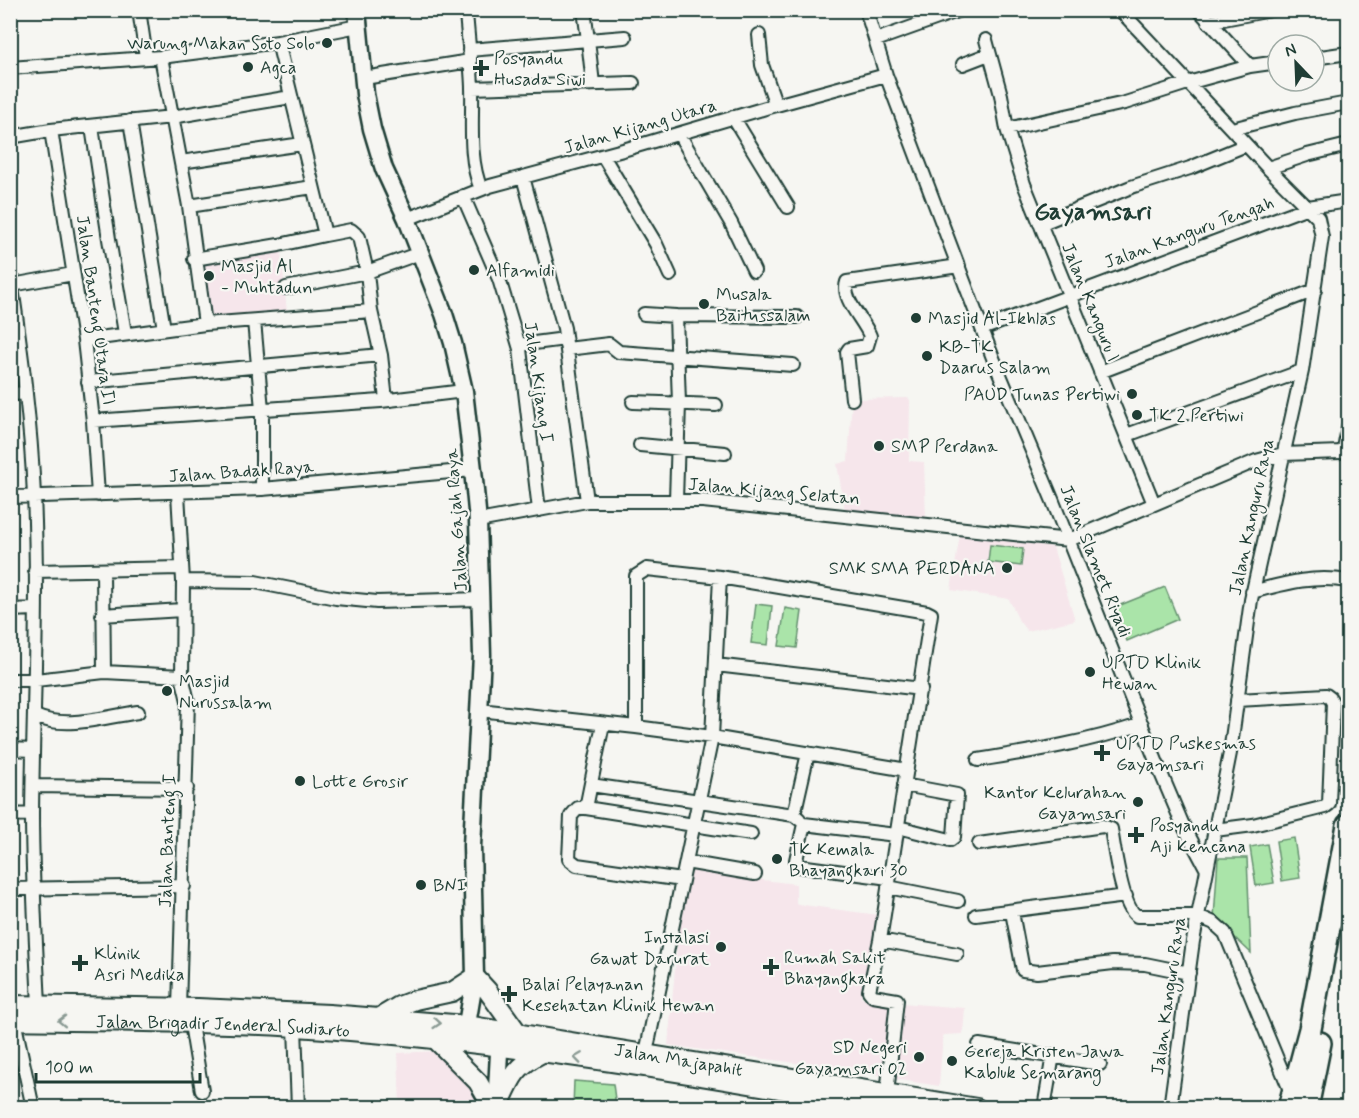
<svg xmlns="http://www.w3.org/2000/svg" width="1359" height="1118" viewBox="0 0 1359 1118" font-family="Mynerve,sans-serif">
	<rect width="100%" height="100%" fill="#f6f6f2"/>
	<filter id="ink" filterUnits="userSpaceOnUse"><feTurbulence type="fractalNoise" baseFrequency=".0167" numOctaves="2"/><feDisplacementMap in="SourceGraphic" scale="12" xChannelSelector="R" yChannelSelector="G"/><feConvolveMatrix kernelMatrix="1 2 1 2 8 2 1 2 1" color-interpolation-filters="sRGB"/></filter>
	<g filter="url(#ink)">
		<path fill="#f6e6eb" d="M281 249 287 313 208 320 197 260Z
			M908 398 910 400 909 461 924 462 926 518 845 511 837 464 848 461 852 399Z
			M960 534 1053 547 1075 620 1027 631 1019 621 1009 599 951 590Z
			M691 871 796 884V904L878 915 861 998 896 1005 886 1076 668 1045 678 937Z
			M902 1003 965 1008 963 1034 943 1035 939 1086 894 1079Z
			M439 1051 467 1075 485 1107H400L398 1053Z"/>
		<path fill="#aae4a9" stroke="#64906e" stroke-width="1.5" d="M990 545 1023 549 1021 566 988 562Z
			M1165 587 1178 619 1127 641 1113 608Z
			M756 604 772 606 768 645 751 643Z
			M785 608 802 611 797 648 779 646Z
			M1294 838 1300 878 1282 881 1276 841Z
			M1267 844 1274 883 1256 886 1250 847Z
			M1218 858H1247L1251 953 1214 918Z
			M574 1081 613 1084 616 1107H573Z"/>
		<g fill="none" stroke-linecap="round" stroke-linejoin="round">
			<defs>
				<path id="street" d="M139 10 146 57
					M468 10 466 13C468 38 471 63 472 87 473 120 468 158 481 189
					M866 10 886 75 993 358 1052 499 1160 771 1182 823 1206 868
					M1120 10 1268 168 1318 218 1322 237 1302 371 1251 600 1230 753 1193 941 1170 1108
					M1199 10 1250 66
					M1208 22 1271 10
					M759 35 762 65 776 105
					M876 40 960 10
					M986 40 1001 95 1007 129 1024 184 1154 504
					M278 42 325 235 351 230 359 237 367 272 371 311 381 355 386 400
					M469 50 588 40 584 10
					M161 57 189 206 205 324
					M1314 58 1348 53
					M963 64 989 54
					M10 68 161 57 278 42 358 26
					M364 78 470 61
					M593 84 588 40 625 37
					M472 88 633 83
					M733 117 788 207
					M130 121 164 329
					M92 127 109 239 125 333
					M1007 129 1125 103 1188 83 1250 66 1278 62
					M1232 129 1295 113 1348 103
					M51 130 84 340 93 421 98 495
					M679 134 731 223 754 271
					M10 137 51 130 172 117 291 97
					M603 156 656 244 670 275
					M181 162 302 144
					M1268 168 1307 155 1348 145
					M523 177 564 328 587 501
					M463 196 499 279 520 349 539 510
					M189 206 313 187
					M407 219 490 186 623 150 769 107 886 75
					M1040 224 1131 187 1190 168 1246 145
					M194 259 279 245 325 235
					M10 274C21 348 31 422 34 496 39 602 33 708 32 814 32 878 36 941 39 1005
					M12 285 73 274
					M286 288 367 272 420 253
					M644 314 676 316
					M254 321 262 409V489
					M982 329 1308 207 1348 201
					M84 340 205 324 371 311
					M519 345 565 339
					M567 349 609 344 619 352 793 365
					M1100 372 1315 290
					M88 382 381 355
					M10 394 26 393
					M852 399 847 352 849 349 867 346 870 336C864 320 841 299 847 282L959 266
					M633 402 716 405
					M93 421 381 401 464 391
					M1127 435 1302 371
					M640 445 725 453
					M178 493 183 581 182 676 188 701 179 1008
					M10 497 262 489 473 470
					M676 500 679 403 676 316 797 317
					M478 521 587 501H703L1069 540 1256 461 1283 454 1341 452 1344 450 1348 427
					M35 571 181 568
					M103 571 104 672
					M183 581 255 582 336 598 377 602 481 599
					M1252 592C1286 583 1314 575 1348 581
					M10 610 35 609
					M102 615 182 610
					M716 665 921 689
					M10 680H36L104 672 182 676
					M479 710 636 727V576L647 569 720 577 927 612 931 614 880 940 869 991 873 996 897 1000 887 1094
					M35 716C65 730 106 717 138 712
					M603 724 586 808H578L571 816 569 859 577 865 682 880
					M636 727 712 737 907 770
					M10 749 33 750
					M978 760C1034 751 1089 742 1142 724
					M591 785 794 815
					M33 786 187 788
					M586 808 751 834
					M10 815 32 814
					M799 819 794 815 808 753
					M898 827 950 840 954 837 957 795 904 785
					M1215 830 1253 825 1325 807 1329 804 1333 703 1330 698 1326 695 1237 700
					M979 844 1103 826 1111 829C1114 847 1122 908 1137 916H1198L1214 923 1225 933 1292 1095
					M686 862 755 874
					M889 878 799 866 796 864V860L804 824 896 835
					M888 887 958 901
					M10 889 184 886
					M1012 912 1023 970 1037 972 1113 963 1145 964 1189 973
					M976 915 1126 896
					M880 940 957 954
					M14 1020 33 1108
					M191 1024 202 1091
					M295 1027 298 1108
					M979 1045 1100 1064
					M646 1053 712 737 720 577
					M1044 1108 1053 1055"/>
				<path id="secondary" d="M357 10 365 94 372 129 384 169 407 219 444 314 453 343 464 391 473 470 478 521 482 655 472 846 475 977 465 1036
					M496 1108 500 1034"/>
				<g id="primary">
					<path id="s1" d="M10 1005 198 1008 329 1014 466 1025 977 1108"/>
					<path d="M379 1018 399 1006 415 1000 452 992 475 977 487 990 518 1033"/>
					<path id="s2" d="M10 1020C105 1022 201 1021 296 1027 495 1040 692 1073 888 1108"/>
					<path d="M435 1039 478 1082 493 1108"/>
					<path d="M498 1108C511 1079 513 1068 542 1053"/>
				</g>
				<path id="highway" d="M1289 1108 1310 1029 1348 825
					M1307 1108 1320 1043"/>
			</defs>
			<use href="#street" stroke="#1f3d34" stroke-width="16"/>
			<use href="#secondary" stroke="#1f3d34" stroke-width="21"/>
			<use href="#primary" stroke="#1f3d34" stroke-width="22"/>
			<use href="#highway" stroke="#1f3d34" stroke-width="26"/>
			<use href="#street" stroke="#f6f6f2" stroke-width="12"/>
			<use href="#secondary" stroke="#f6f6f2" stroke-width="16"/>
			<use href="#primary" stroke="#f6f6f2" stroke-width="18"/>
			<use href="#highway" stroke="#f6f6f2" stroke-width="21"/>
		</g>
		<defs><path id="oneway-chevron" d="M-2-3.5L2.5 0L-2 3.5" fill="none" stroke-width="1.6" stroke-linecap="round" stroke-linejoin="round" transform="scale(1.5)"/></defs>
		<g stroke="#8a9a93">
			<use href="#oneway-chevron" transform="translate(62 1021) rotate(-179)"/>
			<use href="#oneway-chevron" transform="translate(437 1023) rotate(5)"/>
			<use href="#oneway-chevron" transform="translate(578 1058) rotate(-172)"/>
		</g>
	</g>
	<g fill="#1f3d34" stroke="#f6f6f2" stroke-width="2">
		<circle cx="327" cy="43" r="6"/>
		<circle cx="248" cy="67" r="6"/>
		<path d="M478 59h6v6h6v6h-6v6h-6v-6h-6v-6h6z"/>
		<circle cx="474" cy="270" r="6"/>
		<circle cx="209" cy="276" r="6"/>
		<circle cx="704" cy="304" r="6"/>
		<circle cx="916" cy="318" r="6"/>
		<circle cx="927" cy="356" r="6"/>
		<circle cx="1132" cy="394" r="6"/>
		<circle cx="1137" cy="415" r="6"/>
		<circle cx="879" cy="446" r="6"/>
		<circle cx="1007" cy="568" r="6"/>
		<circle cx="1090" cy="672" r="6"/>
		<circle cx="167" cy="691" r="6"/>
		<path d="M1099 744h6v6h6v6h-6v6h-6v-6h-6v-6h6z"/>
		<circle cx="300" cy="781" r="6"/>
		<circle cx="1138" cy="802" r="6"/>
		<path d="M1133 826h6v6h6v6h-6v6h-6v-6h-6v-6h6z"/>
		<circle cx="777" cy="859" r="6"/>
		<circle cx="421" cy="885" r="6"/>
		<circle cx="721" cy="947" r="6"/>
		<path d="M77 954h6v6h6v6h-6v6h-6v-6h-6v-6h6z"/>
		<path d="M768 958h6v6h6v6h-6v6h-6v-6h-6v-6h6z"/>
		<path d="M506 985h6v6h6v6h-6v6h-6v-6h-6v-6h6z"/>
		<circle cx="919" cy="1057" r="6"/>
		<circle cx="952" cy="1061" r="6"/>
	</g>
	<g text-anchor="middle" stroke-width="4.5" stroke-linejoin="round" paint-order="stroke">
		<g font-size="18" fill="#1f3d34" stroke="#f6f6f2" text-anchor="start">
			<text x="315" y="49" text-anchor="end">Warung Makan Soto Solo</text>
			<text x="494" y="64">Posyandu<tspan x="494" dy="21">Husada Siwi</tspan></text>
			<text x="260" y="73">Agca</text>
			<text x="221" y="272">Masjid Al<tspan x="221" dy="21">- Muhtadun</tspan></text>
			<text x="486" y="276">Alfamidi</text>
			<text x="716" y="300">Musala<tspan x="716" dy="21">Baitussalam</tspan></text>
			<text x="928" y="324">Masjid Al-Ikhlas</text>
			<text x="939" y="352">KB-TK<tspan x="939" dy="21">Daarus Salam</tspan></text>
			<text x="1120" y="400" text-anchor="end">PAUD Tunas Pertiwi</text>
			<text x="1149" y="421">TK 2 Pertiwi</text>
			<text x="891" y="452">SMP Perdana</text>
			<text x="995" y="574" text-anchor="end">SMK SMA PERDANA</text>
			<text x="1102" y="668">UPTD Klinik<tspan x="1102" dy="21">Hewan</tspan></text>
			<text x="179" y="687">Masjid<tspan x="179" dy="21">Nurussalam</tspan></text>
			<text x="1116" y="749">UPTD Puskesmas<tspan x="1116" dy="21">Gayamsari</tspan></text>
			<text x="312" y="787">Lotte Grosir</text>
			<text x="1126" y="798" text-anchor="end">Kantor Kelurahan<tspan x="1126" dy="21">Gayamsari</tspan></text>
			<text x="1150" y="831">Posyandu<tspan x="1150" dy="21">Aji Kencana</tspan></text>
			<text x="789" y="855">TK Kemala<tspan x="789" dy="21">Bhayangkari 30</tspan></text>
			<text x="433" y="891">BNI</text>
			<text x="709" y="943" text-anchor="end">Instalasi<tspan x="709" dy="21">Gawat Darurat</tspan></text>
			<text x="94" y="959">Klinik<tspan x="94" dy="21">Asri Medika</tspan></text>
			<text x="784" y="963">Rumah Sakit<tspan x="784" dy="21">Bhayangkara</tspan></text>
			<text x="522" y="990">Balai Pelayanan<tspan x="522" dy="21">Kesehatan Klinik Hewan</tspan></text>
			<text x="907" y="1053" text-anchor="end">SD Negeri<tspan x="907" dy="21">Gayamsari 02</tspan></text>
			<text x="964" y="1057">Gereja Kristen Jawa<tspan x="964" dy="21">Kabluk Semarang</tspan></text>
		</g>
		<g font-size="18" fill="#1f3d34" stroke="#f6f6f2">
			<text transform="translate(640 126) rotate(-16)" y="6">Jalan Kijang Utara</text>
			<text transform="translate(1189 232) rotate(-20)" y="6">Jalan Kanguru Tengah</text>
			<text transform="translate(1091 302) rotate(68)" y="6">Jalan Kanguru I</text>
			<text transform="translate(96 310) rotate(82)" y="6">Jalan Banteng Utara II</text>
			<text transform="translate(539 382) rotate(82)" y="6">Jalan Kijang I</text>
			<text transform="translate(241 471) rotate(-4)" y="6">Jalan Badak Raya</text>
			<text transform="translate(774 491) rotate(5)" y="6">Jalan Kijang Selatan</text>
			<text transform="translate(1251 517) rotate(-78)" y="6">Jalan Kanguru Raya</text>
			<text transform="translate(456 520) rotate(-94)" y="6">Jalan Gajah Raya</text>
			<text transform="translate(1096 561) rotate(68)" y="6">Jalan Slamet Riyadi</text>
			<text transform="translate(167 841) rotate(-88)" y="6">Jalan Banteng I</text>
			<text transform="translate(1168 996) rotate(-82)" y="6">Jalan Kanguru Raya</text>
			<text dy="6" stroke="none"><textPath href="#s2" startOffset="213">Jalan Brigadir Jenderal Sudiarto</textPath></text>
			<text dy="6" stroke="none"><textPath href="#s1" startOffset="672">Jalan Majapahit</textPath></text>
		</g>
		<g font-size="24" font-weight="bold" fill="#1f3d34" stroke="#f6f6f2">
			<text x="1093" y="219">Gayamsari</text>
		</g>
	</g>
	<rect width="1359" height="1118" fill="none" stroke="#f6f6f2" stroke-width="36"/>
	<rect x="18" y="18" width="1323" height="1082" fill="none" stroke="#1f3d34" stroke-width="2" filter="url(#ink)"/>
	<g transform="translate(1296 63) rotate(337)"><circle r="28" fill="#f6f6f2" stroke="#a0aca6" stroke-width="1.5"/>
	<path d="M0-4.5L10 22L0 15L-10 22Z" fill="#1f3d34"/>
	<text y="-9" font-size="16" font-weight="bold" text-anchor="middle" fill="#1f3d34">N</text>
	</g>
	<path d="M36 1073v9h164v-9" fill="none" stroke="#1f3d34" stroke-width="3"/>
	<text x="45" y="1073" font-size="18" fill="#1f3d34" stroke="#f6f6f2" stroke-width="4.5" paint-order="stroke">100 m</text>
</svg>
